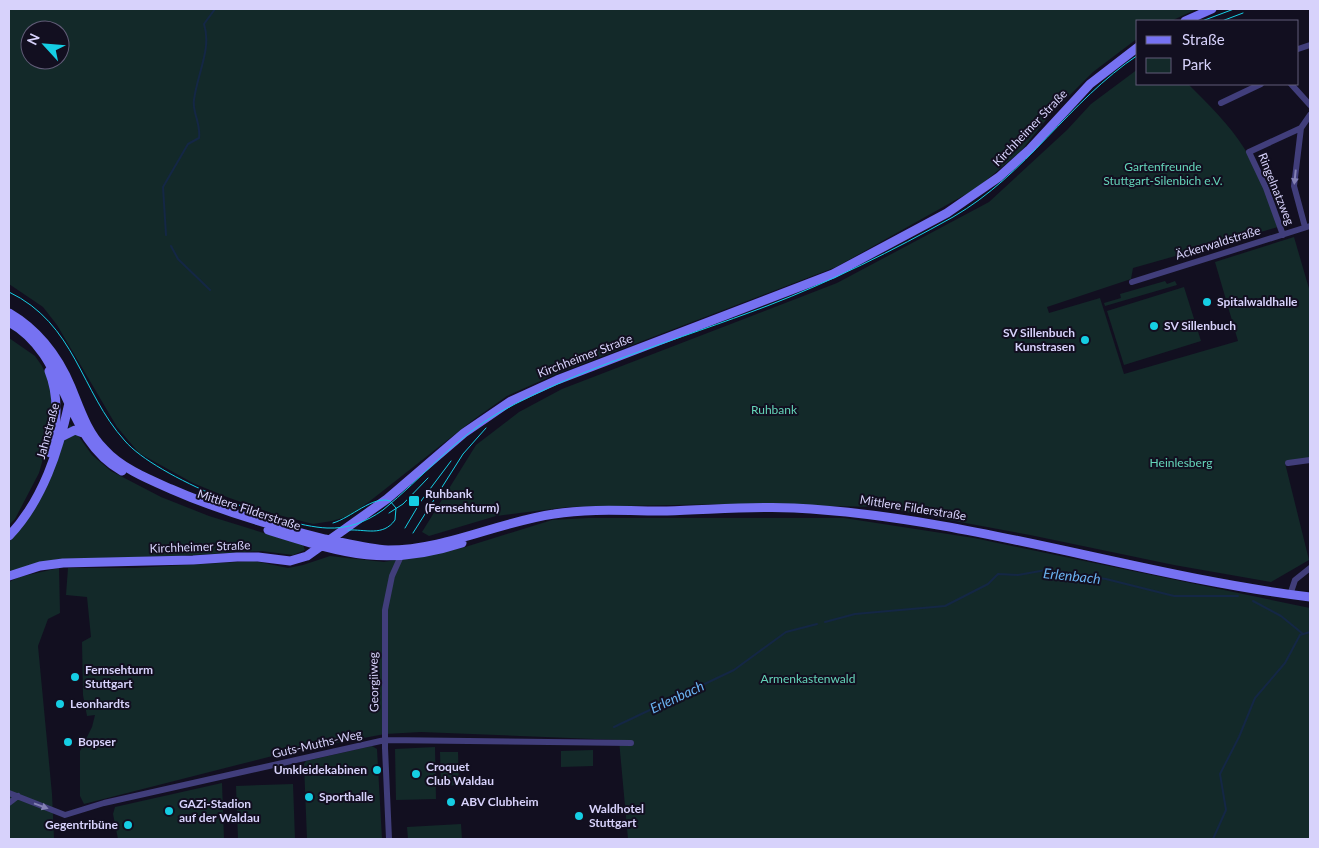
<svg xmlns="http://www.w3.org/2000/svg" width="1319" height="848" viewBox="0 0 1319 848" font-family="Lato,sans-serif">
	<rect width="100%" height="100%" fill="#120f20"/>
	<path fill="#132929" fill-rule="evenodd" d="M9 9H1197L1171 21H1138V38L1093 72 1050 115 1021 151 977 188 836 267 556 374 507 396 473 420 370 501 349 516 332 521 313 524 271 513 227 497 193 483 139 453 117 427 57 325 43 307 9 284ZM30 30H60V60H30Z
		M1138 69V84H1188C1207 103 1230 125 1244 148 1259 172 1268 200 1278 227L1133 268 1131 279 1047 307 1049 313 1100 298 1124 374 1238 341 1215 262 1294 237 1310 292V458L1285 463 1309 560 1271 582 1174 565 1030 535 879 507 727 504 568 507 496 516 429 536 422 532 476 445 519 412 562 389 837 283 989 202 1067 130 1091 104Z
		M1165 281 1167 284 1175 281 1177 285 1105 306 1104 303 1121 298 1120 294Z
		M1184 287 1201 341 1124 365 1107 311Z
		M9 338 35 356 42 366 48 379 56 413 39 473 15 519 9 525Z
		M70 424 92 455 111 471 161 497 209 516 303 545 305 550 293 555 261 551 177 556 58 559 9 571V542C40 508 55 467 70 424Z
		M588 518H844L974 538 1310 608V839H628L619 740 421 732 385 734 288 752 84 804 80 796V751L92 727 95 715 87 716 83 695 82 642 91 637 87 597 66 595 68 568H134L254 561 288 568 303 565 330 556 384 562 462 548 552 520Z
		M59 568 60 613 48 619 38 646 52 794 54 839H9V582L19 577Z
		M372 746 377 749 382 839H307L304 764 306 761Z
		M435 747 436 799 396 800 395 749Z
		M593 750V766L561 767V751Z
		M440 752H458L459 785 441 786Z
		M222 783 224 839H118L113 814 115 807Z
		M293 784 295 839H238L236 786Z
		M461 824 462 839H408L407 827Z"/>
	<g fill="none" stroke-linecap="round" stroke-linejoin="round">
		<path stroke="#142745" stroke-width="2" d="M166 235 163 187 188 144 199 138C201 123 192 112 194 100 197 74 212 49 204 24L215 9
			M171 246 178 259 210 290
			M1253 601 1281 616 1303 634
			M825 622 855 614 945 606 988 584 998 574 1018 575 1046 570 1106 579 1174 596H1238
			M614 727 734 670 786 632 817 624
			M1213 839 1226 810 1220 774 1239 737 1255 698 1285 663 1300 635 1310 632"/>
		<path stroke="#413e7b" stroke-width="6" d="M1298 49 1310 45
			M1291 84 1310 105
			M1221 103 1261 84
			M1301 128 1294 186 1305 227
			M1283 235 1266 188 1249 152 1301 128 1310 115
			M1132 282 1310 226
			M1288 463 1310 460
			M1290 595 1295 580 1310 568
			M9 793 65 815 104 803 385 740 631 743
			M9 803 18 796
			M389 839 385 748V610L392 576 401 556"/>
		<path stroke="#7672f2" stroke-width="9" d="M1185 21 1212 9
			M9 313C38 330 58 356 71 387 80 409 87 432 104 449 121 468 148 479 171 489 221 511 272 526 325 539 346 543 367 549 388 550 445 550 498 522 554 514 590 508 630 511 667 511 709 510 752 506 794 508 970 517 1137 576 1310 597
			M9 322C69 355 62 437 122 471
			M49 371C60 398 57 426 50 453
			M61 437 75 430 83 433
			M268 530C342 553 385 568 462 543
			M9 536C43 500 59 450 69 403
			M9 576 40 566 63 563 193 560 237 557H258L290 561 307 556 387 499 464 433 511 401 557 380 833 274 947 213 999 177 1030 149 1090 84 1138 47"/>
		<path stroke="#15cee4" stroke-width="1" d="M1202 21 1234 9
			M1222 21 1243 13
			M9 292C76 324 80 391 125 441 156 477 278 526 327 528 348 529 366 522 383 510 422 478 456 437 500 412 584 366 678 340 767 306 832 281 892 251 953 217 1026 175 1069 101 1138 55
			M389 513 403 504 428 478
			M333 523C351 518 373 495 390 501L396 508 395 520C383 537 365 529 348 530
			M405 528 421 501 451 461
			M413 533 463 454 486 428"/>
	</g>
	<defs><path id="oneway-solid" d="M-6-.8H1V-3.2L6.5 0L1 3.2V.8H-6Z" transform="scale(1.25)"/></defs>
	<g fill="#8481b5">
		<use href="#oneway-solid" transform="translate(1295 177) rotate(96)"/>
		<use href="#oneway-solid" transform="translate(41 806) rotate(20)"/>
	</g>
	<g fill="#15cee4" stroke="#120f20" stroke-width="2">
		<circle cx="1207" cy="302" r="5"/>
		<circle cx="1154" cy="326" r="5"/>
		<circle cx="1085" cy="340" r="5"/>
		<rect x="408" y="495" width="12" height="12" rx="2.5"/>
		<circle cx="75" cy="677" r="5"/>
		<circle cx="60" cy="704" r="5"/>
		<circle cx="68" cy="742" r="5"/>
		<circle cx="377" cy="770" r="5"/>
		<circle cx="416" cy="774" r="5"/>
		<circle cx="309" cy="797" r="5"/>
		<circle cx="451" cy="802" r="5"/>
		<circle cx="169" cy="811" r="5"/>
		<circle cx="579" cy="816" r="5"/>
		<circle cx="128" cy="825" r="5"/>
	</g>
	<g text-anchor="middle" stroke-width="4" stroke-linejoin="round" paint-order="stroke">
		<g font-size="12" fill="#d7d2fb" stroke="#120f20">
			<text transform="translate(1030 128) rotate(-46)" y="4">Kirchheimer Straße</text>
			<text transform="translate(1276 189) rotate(68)" y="4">Ringelnatzweg</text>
			<text transform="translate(1218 243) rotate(-17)" y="4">Äckerwaldstraße</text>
			<text transform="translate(585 356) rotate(-21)" y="4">Kirchheimer Straße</text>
			<text transform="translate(48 431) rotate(-75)" y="4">Jahnstraße</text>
			<text transform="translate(913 508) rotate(9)" y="4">Mittlere Filderstraße</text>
			<text transform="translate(249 510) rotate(18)" y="4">Mittlere Filderstraße</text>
			<text transform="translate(200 547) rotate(-2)" y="4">Kirchheimer Straße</text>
			<text transform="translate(374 682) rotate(-91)" y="4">Georgiiweg</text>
			<text transform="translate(317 744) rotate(-13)" y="4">Guts-Muths-Weg</text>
		</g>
		<g font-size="12" fill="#65d4b9" stroke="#120f20">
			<text x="1163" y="171">Gartenfreunde<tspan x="1163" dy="14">Stuttgart-Silenbich e.V.</tspan></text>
			<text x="774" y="414">Ruhbank</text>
			<text x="1181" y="467">Heinlesberg</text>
			<text x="808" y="683">Armenkastenwald</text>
		</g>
		<g font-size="12" font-weight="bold" fill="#d7d2fb" stroke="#120f20" text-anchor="start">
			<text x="1217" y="306">Spitalwaldhalle</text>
			<text x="1164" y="330">SV Sillenbuch</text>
			<text x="1075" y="337" text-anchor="end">SV Sillenbuch<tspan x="1075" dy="14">Kunstrasen</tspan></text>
			<text x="425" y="498">Ruhbank<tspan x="425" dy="14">(Fernsehturm)</tspan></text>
			<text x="85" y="674">Fernsehturm<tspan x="85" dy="14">Stuttgart</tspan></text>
			<text x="70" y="708">Leonhardts</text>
			<text x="78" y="746">Bopser</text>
			<text x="426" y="771">Croquet<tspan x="426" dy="14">Club Waldau</tspan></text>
			<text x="367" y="774" text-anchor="end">Umkleidekabinen</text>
			<text x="319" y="801">Sporthalle</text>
			<text x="461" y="806">ABV Clubheim</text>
			<text x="179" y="808">GAZi-Stadion<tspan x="179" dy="14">auf der Waldau</tspan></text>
			<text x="589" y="813">Waldhotel<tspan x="589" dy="14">Stuttgart</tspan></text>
			<text x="118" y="829" text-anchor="end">Gegentribüne</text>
		</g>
		<g font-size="14" font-style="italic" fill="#6ab2f1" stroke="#120f20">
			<text transform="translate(1072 576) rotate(6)" y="5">Erlenbach</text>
			<text transform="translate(677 697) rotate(-25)" y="5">Erlenbach</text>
		</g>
	</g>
	<rect width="1319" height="848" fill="none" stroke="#d7d2fb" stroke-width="20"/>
	<rect x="1136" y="20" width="162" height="65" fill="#120f20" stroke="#615d78"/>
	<rect x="1146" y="36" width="25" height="8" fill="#7672f2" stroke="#615d78"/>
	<text x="1182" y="45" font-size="15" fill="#d7d2fb">Straße</text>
	<rect x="1146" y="58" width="25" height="15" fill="#132929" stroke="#615d78"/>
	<text x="1182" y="70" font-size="15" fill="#d7d2fb">Park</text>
	<g transform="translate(45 45) rotate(296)"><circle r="24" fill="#120f20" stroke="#615d78"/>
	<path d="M0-4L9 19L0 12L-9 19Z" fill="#15cee4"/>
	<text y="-8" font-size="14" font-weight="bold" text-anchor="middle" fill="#d7d2fb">N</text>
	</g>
</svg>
